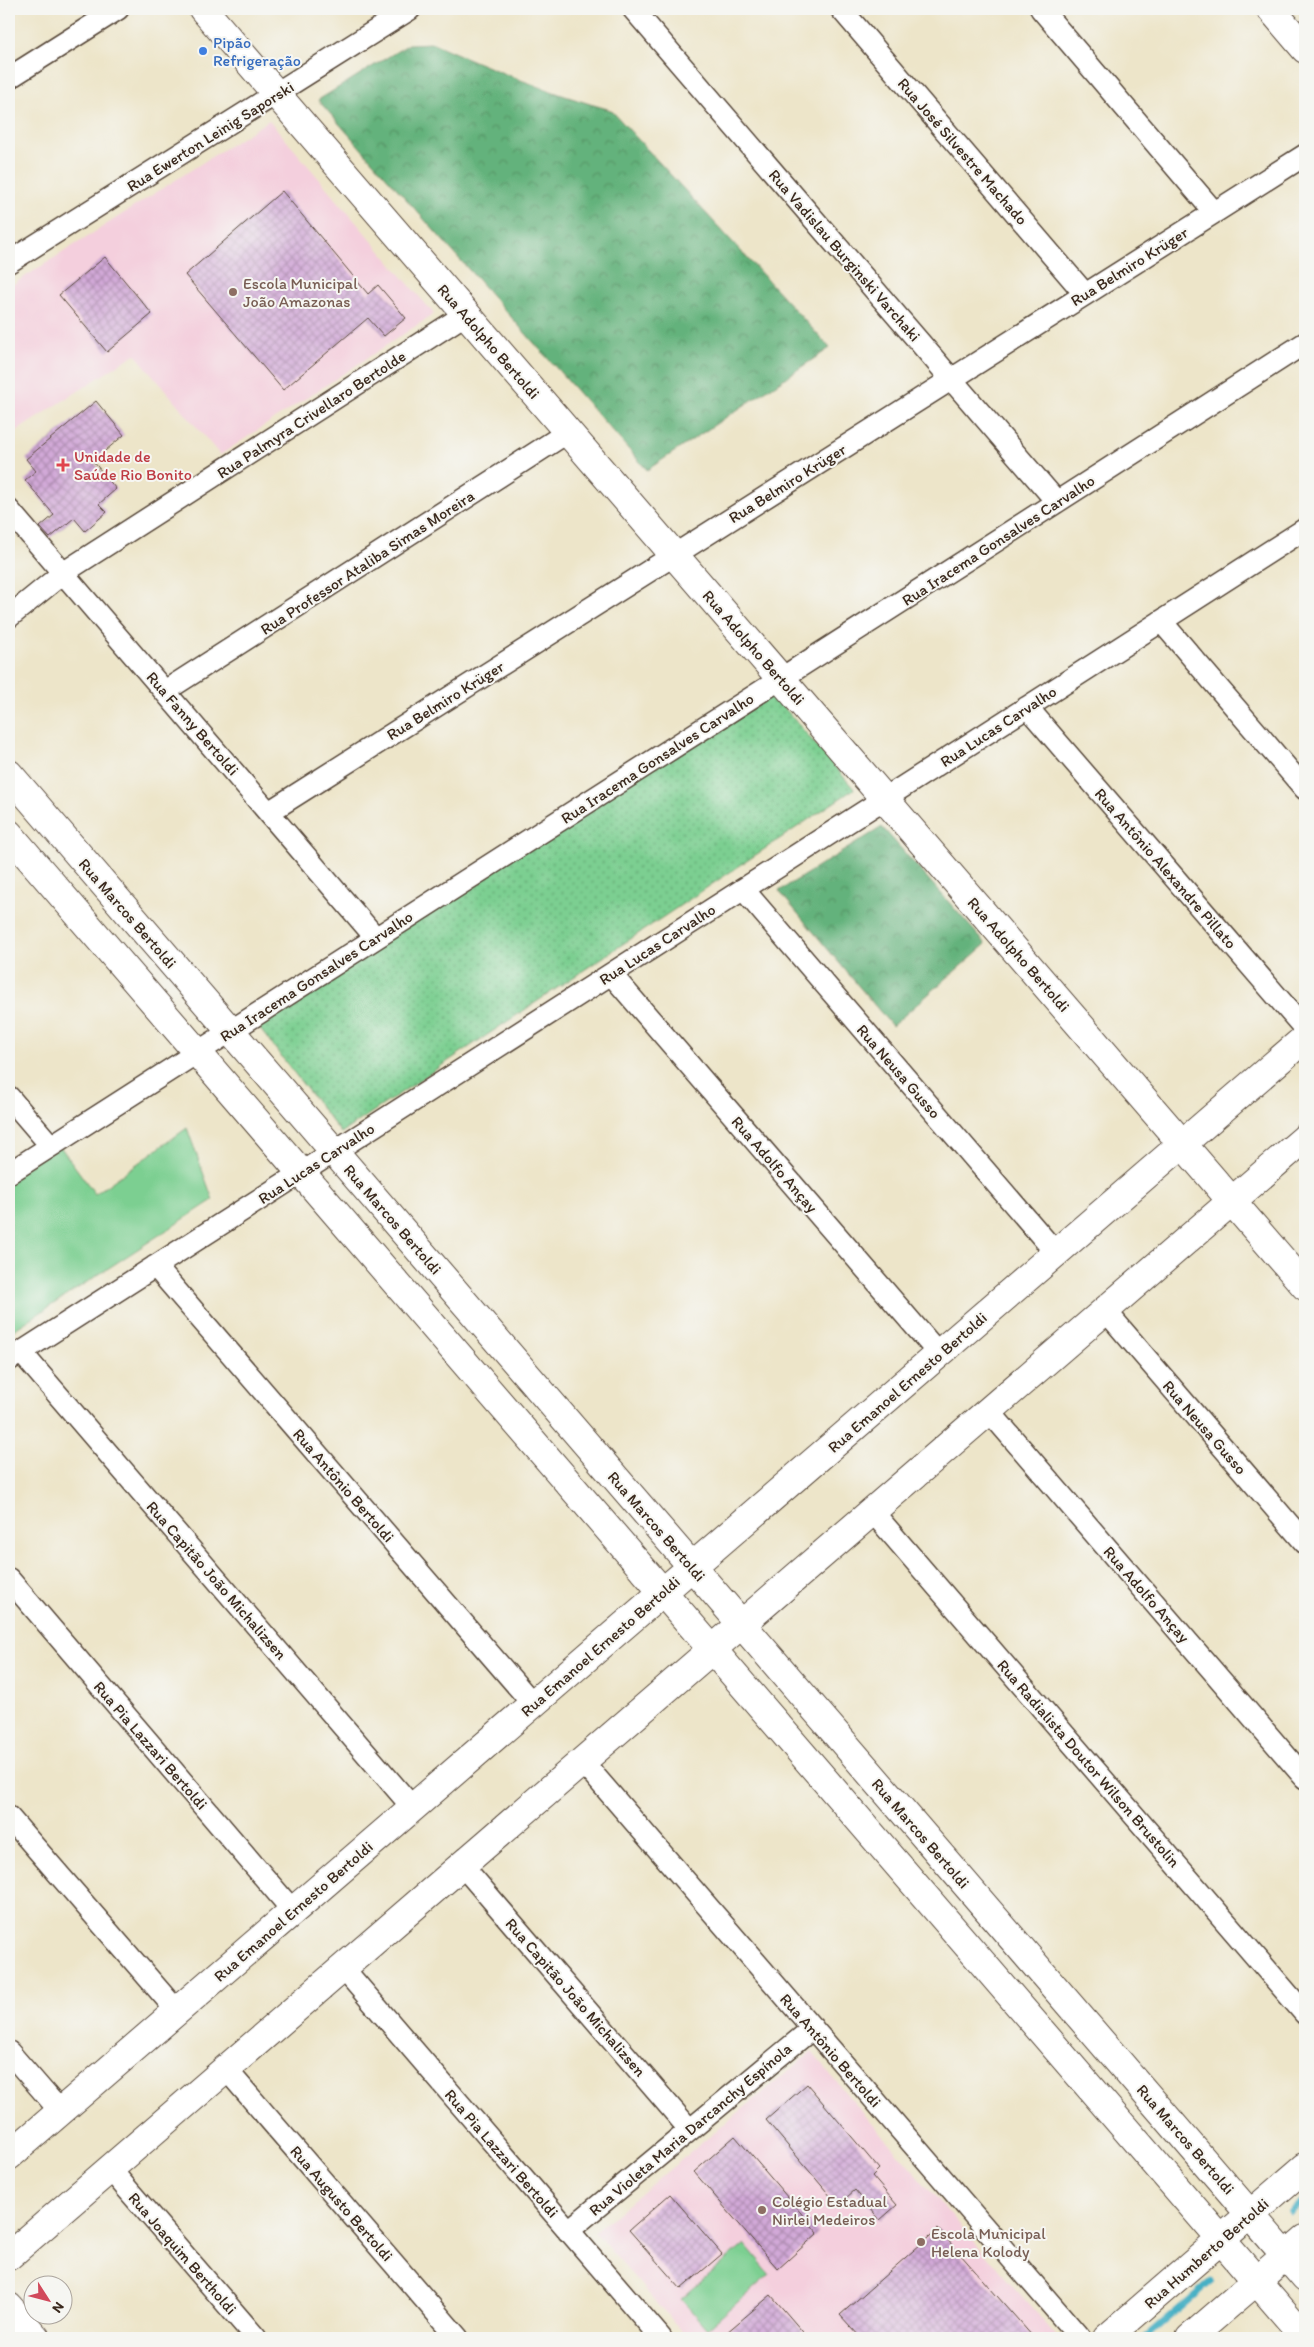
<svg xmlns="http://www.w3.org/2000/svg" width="1314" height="2347" viewBox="0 0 1314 2347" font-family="Itim,sans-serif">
	<defs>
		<pattern id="grass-dots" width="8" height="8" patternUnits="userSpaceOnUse" patternTransform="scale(1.25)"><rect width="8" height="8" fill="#7bcf91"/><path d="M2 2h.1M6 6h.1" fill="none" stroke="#66a876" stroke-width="1.8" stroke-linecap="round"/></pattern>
		<pattern id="forest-crowns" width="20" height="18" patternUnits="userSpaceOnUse" patternTransform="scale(1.25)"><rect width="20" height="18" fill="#64b27b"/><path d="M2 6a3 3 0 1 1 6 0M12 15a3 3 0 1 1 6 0" fill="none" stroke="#549164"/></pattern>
		<pattern id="building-cross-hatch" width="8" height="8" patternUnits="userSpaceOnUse" patternTransform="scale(1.25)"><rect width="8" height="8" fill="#d2a9d8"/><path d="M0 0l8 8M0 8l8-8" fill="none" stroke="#ac8aaf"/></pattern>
	</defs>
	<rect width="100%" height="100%" fill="#f6f6f2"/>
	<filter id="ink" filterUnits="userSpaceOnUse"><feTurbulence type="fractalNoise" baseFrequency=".02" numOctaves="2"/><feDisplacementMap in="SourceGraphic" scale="10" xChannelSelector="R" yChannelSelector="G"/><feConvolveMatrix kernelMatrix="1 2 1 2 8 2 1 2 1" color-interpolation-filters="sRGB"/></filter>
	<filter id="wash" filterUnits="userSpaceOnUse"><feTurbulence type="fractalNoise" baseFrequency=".0096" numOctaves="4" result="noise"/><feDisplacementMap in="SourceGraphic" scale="20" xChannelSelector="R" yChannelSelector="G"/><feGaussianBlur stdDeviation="1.12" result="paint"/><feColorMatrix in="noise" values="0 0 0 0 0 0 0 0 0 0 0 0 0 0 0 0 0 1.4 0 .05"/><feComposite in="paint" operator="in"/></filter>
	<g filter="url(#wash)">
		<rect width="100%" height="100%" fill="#ede5c9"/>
		<path fill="#f4cfdd" d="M269 120 434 314 220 455 135 354 9 436V287Z
			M812 2052 844 2091 1058 2338H688L594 2232Z"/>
		<path fill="url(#grass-dots)" stroke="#5b7c58" d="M768 689 854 789 341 1133 256 1024Z"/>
		<path fill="url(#forest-crowns)" stroke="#506e4c" d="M433 43C491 69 549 93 611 110L830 348 647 470 318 100 409 44Z
			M882 827 986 944 892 1026 779 891Z"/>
		<path fill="#7bcf91" stroke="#5b7c58" d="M187 1128 213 1200 9 1333V1179L59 1145 95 1194Z
			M745 2244 770 2274 707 2329 681 2299Z"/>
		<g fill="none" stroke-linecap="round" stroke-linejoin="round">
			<path stroke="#46b0c5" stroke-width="6" d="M1291 2212 1305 2200
				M1145 2338 1211 2281"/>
		</g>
		<g id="blocks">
			<path fill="url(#building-cross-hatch)" d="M282 191 368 294 378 285 406 318 384 336 368 318 283 390 185 275Z
				M105 257 152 314 107 352 59 295Z
				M96 401 124 435 93 461 116 489 99 504 107 512 85 531 74 518 50 538 40 527 54 515 25 480 36 471 26 459Z
				M807 2084 879 2169 872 2176 897 2205 880 2220 855 2190 838 2205 766 2120Z
				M735 2136 818 2233 778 2269 694 2172Z
				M670 2194 722 2254 681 2289 629 2230Z
				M938 2229 1034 2338H861L840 2315Z
				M771 2295 808 2338H720Z"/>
		</g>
	</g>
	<g filter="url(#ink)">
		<use href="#blocks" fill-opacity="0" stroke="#564638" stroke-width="1"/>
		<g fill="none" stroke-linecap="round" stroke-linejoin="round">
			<defs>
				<path id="minor" d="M633 9 1057 502
					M841 9 1085 294
					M1041 9 1214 212
					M9 78 118 9
					M9 262 410 9
					M9 510 376 938
					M9 617 63 573 466 314
					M1161 621 1305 789
					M165 691 568 432
					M1027 707 1305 1029
					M269 812 1305 155
					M743 889 1056 1253
					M611 974 939 1354
					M9 1097 51 1146
					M9 1173 1305 343
					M155 1266 533 1704
					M1105 1310 1305 1543
					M21 1352 413 1808
					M9 1360 1305 529
					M989 1411 1305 1778
					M872 1511 1305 2014
					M9 1579 293 1911
					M582 1761 1080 2338
					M9 1817 177 2011
					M462 1865 690 2130
					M343 1968 661 2338
					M9 2052 61 2112
					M226 2069 458 2338
					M110 2169 256 2338
					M568 2231 813 2028"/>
				<path id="tertiary" d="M203 9 1305 1286
					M1271 9 1305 49
					M9 774 1305 2278
					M9 834 1305 2337
					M9 2156 1305 1038
					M9 2256 1305 1138
					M9 2307 36 2338
					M1107 2338 1305 2167
					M1190 2338 1305 2239"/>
			</defs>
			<use href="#minor" stroke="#564638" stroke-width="24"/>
			<use href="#tertiary" stroke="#564638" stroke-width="30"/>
			<use href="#minor" stroke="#fff" stroke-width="21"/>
			<use href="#tertiary" stroke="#fff" stroke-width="28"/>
		</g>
	</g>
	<circle fill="#3f7fe0" stroke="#f6f6f2" stroke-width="2" cx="203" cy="51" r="5"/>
	<g fill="#8d6e63" stroke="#f6f6f2" stroke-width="2">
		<circle cx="233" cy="292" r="5"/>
		<circle cx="762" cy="2210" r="5"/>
		<circle cx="921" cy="2242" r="5"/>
	</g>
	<path fill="#e0444e" stroke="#f6f6f2" stroke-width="2" d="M60.5 457.5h5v5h5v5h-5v5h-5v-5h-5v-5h5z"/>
	<g text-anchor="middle" stroke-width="4" stroke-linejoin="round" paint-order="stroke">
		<g font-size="16" fill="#366cbe" stroke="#f6f6f2" text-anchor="start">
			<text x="213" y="48">Pipão<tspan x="213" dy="18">Refrigeração</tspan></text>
		</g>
		<g font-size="16" fill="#3b2a1e" stroke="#f6f6f2">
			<text transform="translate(210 136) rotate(-32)" y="6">Rua Ewerton Leinig Saporski</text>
			<text transform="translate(963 151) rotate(49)" y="6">Rua José Silvestre Machado</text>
			<text transform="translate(845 255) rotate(49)" y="6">Rua Vadislau Burginski Varchaki</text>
			<text transform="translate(1129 266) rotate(-32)" y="6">Rua Belmiro Krüger</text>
			<text transform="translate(489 341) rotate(49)" y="6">Rua Adolpho Bertoldi</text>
			<text transform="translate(311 414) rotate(-33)" y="6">Rua Palmyra Crivellaro Bertolde</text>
			<text transform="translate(787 483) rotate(-32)" y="6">Rua Belmiro Krüger</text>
			<text transform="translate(998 540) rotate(-33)" y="6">Rua Iracema Gonsalves Carvalho</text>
			<text transform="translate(367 562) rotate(-33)" y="6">Rua Professor Ataliba Simas Moreira</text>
			<text transform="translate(754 647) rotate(49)" y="6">Rua Adolpho Bertoldi</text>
			<text transform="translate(445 700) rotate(-32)" y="6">Rua Belmiro Krüger</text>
			<text transform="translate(193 723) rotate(49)" y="6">Rua Fanny Bertoldi</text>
			<text transform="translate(998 726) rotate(-33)" y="6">Rua Lucas Carvalho</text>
			<text transform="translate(657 758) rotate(-33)" y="6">Rua Iracema Gonsalves Carvalho</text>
			<text transform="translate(1166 868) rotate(49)" y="6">Rua Antônio Alexandre Pillato</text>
			<text transform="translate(128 913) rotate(49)" y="6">Rua Marcos Bertoldi</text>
			<text transform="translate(657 944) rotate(-33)" y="6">Rua Lucas Carvalho</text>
			<text transform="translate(1019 954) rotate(49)" y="6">Rua Adolpho Bertoldi</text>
			<text transform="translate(316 976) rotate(-33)" y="6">Rua Iracema Gonsalves Carvalho</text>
			<text transform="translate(899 1071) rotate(49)" y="6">Rua Neusa Gusso</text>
			<text transform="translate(316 1163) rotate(-33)" y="6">Rua Lucas Carvalho</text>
			<text transform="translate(775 1164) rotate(49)" y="6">Rua Adolfo Ançay</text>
			<text transform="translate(393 1219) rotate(49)" y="6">Rua Marcos Bertoldi</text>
			<text transform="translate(907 1382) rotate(-41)" y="6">Rua Emanoel Ernesto Bertoldi</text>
			<text transform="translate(1205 1427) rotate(49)" y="6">Rua Neusa Gusso</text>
			<text transform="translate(344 1485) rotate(49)" y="6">Rua Antônio Bertoldi</text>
			<text transform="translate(657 1526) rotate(49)" y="6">Rua Marcos Bertoldi</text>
			<text transform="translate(217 1580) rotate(49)" y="6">Rua Capitão João Michalizsen</text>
			<text transform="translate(1147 1594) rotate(49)" y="6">Rua Adolfo Ançay</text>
			<text transform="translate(600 1646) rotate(-41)" y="6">Rua Emanoel Ernesto Bertoldi</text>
			<text transform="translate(151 1745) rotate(49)" y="6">Rua Pia Lazzari Bertoldi</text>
			<text transform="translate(1089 1763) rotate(49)" y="6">Rua Radialista Doutor Wilson Brustolin</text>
			<text transform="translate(921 1833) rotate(49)" y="6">Rua Marcos Bertoldi</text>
			<text transform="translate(293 1911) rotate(-41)" y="6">Rua Emanoel Ernesto Bertoldi</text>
			<text transform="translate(576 1997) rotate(49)" y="6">Rua Capitão João Michalizsen</text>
			<text transform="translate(831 2050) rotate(49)" y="6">Rua Antônio Bertoldi</text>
			<text transform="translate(690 2129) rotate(-40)" y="6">Rua Violeta Maria Darcanchy Espínola</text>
			<text transform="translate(1186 2139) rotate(49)" y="6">Rua Marcos Bertoldi</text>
			<text transform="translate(502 2153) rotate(49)" y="6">Rua Pia Lazzari Bertoldi</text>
			<text transform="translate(342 2203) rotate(49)" y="6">Rua Augusto Bertoldi</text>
			<text transform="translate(183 2253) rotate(49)" y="6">Rua Joaquim Bertholdi</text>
			<text transform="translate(1206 2253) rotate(-41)" y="6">Rua Humberto Bertoldi</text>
		</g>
		<g font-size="16" fill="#785e54" stroke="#f6f6f2" text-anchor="start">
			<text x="243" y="289">Escola Municipal<tspan x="243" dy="18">João Amazonas</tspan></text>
			<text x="772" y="2207">Colégio Estadual<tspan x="772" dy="18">Nirlei Medeiros</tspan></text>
			<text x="931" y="2239">Escola Municipal<tspan x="931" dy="18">Helena Kolody</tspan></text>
		</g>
		<g font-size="16" fill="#be3a42" stroke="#f6f6f2" text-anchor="start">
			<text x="74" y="462">Unidade de<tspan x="74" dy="18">Saúde Rio Bonito</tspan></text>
		</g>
	</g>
	<rect width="1314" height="2347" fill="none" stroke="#f6f6f2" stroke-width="30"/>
	<g transform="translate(48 2300) rotate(126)"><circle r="24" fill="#f6f6f2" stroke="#aba49d"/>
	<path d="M0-4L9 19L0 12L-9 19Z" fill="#d1495b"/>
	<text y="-8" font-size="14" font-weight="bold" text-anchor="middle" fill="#3b2a1e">N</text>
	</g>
</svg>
